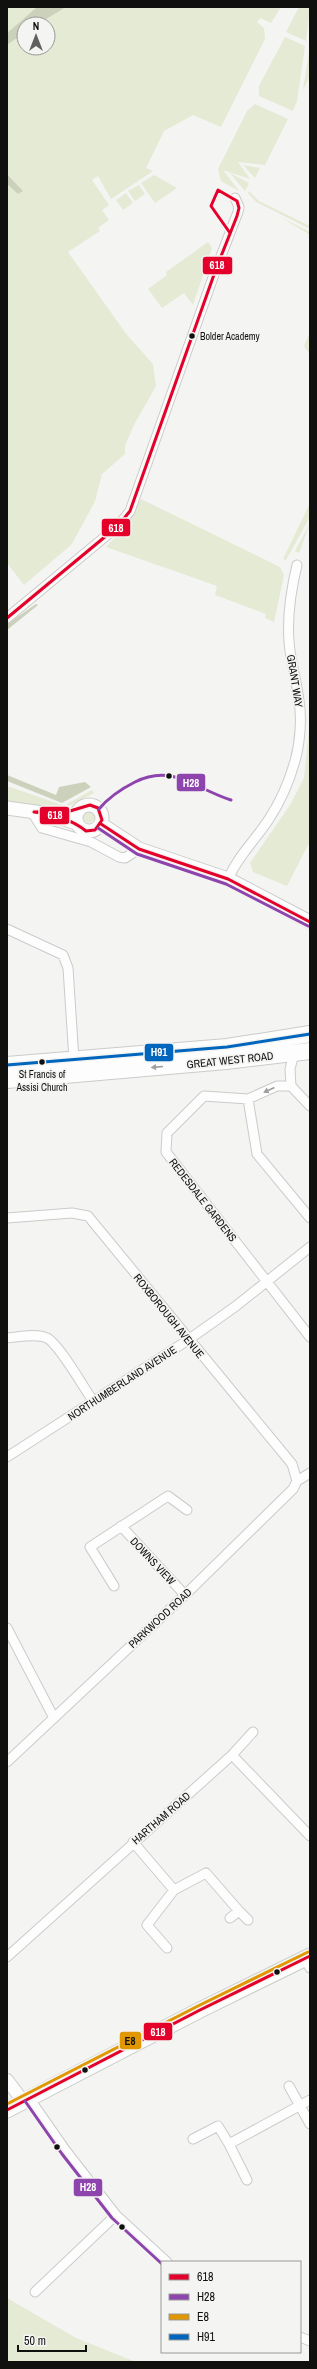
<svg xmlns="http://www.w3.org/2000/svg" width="317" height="2369" viewBox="0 0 317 2369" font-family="'Archivo Narrow',sans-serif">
	<rect width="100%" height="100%" fill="#f4f4f3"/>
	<path fill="#e4ead3" d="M7 7H37L7 33Z
		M66 7H281L271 23 260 18 257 22 264 28 265 39 221 127 193 115 164 131 146 168 153 171 111 199 98 176 92 180 109 205 102 210 109 220 98 228 100 231 68 252 127 335 153 364 156 386 135 423 125 445V454L102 474 95 501 72 544 24 585 7 563V184L18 194 20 187 7 174V45L24 33V48H48V24H38Z
		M299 7H310L306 41 286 32Z
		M285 37 305 46 297 101 293 111 259 96V86Z
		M310 46V76L303 90Z
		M255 104 288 119 265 165 238 162 250 179 223 170 239 191 221 181 218 169 247 111Z
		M243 165 260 168 255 178Z
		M230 173 249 183 245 191Z
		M154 175 177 188 155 203 141 183Z
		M139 185 145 194 135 201 128 191Z
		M249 191 259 201 310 226V229L256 202 248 193Z
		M126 193 133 203 123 210 116 200Z
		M282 218 310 232V235Z
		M208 242 212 248 193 305 184 293 162 308 148 289 167 275 166 272Z
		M310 332V355L304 346Z
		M141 499 280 567 284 575 274 622 265 618 266 614 215 595 217 586 106 547 123 529Z
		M310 503V517L286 560 283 559Z
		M310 523 299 553 295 551Z
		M309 729 310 841 287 886 253 872 250 863 290 805 304 778Z
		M7 786 65 806 40 809 7 803Z
		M92 790 94 793 68 806 67 804Z
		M83.5 817a5.5 5.5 0 1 1 11 0a5.5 5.5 0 1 1-11 0Z
		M7 2298 76 2338 136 2362H7Z"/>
	<path fill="#ccd1bb" d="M37 7H66L38 24H24V33L7 45V33Z
		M7 174 23 191 18 194 7 184Z
		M36 604 38 605 7 630V624Z
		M7 775 56 795 59 787 85 782 91 787 62 803 7 781Z"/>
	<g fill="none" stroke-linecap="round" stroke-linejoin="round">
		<defs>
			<path id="minor" d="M7 618 118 526 130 511 216 269 238 212 239 207 235 198
				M32 812 42 828 91 842 119 857 125 858 139 849
				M228 879C240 853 254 842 269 819 281 801 289 782 295 761 300 743 302 719 299 701 297 681 290 661 289 641 287 615 291 590 297 565
				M7 929 63 955 68 968 74 1060
				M291 1086H277L248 1099 204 1096 167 1133 166 1152 310 1337
				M291 1086 290 1069 294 1053
				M291 1086 310 1106
				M248 1099 257 1154 310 1218
				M7 1218 72 1213 88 1216 292 1464 297 1481
				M7 1338C18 1337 37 1333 47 1338 59 1344 84 1388 93 1401
				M7 1457 188 1340 236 1306 310 1247
				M121 1526 185 1595
				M114 1586 90 1547 168 1496 187 1510
				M7 1628 54 1718
				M232 1755 253 1732
				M7 1762 185 1595 293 1489 297 1481 310 1473
				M133 1842 174 1890 147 1925 167 1948
				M174 1890 206 1873 239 1911 230 1918
				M239 1911 248 1920
				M7 1957 232 1755 310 1836
				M305 1959 310 1968
				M289 2086 310 2124
				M29 2098 66 2151 116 2215 167 2262
				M193 2139 218 2126 229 2144
				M247 2180 229 2144 310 2100
				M35 2292 116 2215
				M300 2337 310 2341"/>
			<path id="tertiary" d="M7 2080 23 2101"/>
			<path id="secondary" d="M76 818a13 13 0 1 1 26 0a13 13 0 1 1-26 0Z
				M7 808 50 814 76 823
				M101 824 139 849 228 879 310 922"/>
			<path id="primary" d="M7 2110 200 2010 310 1956"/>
			<path id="trunk" d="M7 1065 227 1047 310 1034
				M7 1080 226 1061 310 1051"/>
		</defs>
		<use href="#minor" stroke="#cbcbca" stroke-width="11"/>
		<use href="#tertiary" stroke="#cbcbca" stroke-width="14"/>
		<use href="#secondary" stroke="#cbcbca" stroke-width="15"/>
		<use href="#primary" stroke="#cbcbca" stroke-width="17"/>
		<use href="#trunk" stroke="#cbcbca" stroke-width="18"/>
		<use href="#minor" stroke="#fdfdfd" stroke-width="9"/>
		<use href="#tertiary" stroke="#fdfdfd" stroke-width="12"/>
		<use href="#secondary" stroke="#fdfdfd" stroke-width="13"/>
		<use href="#primary" stroke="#fdfdfd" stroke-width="15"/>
		<use href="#trunk" stroke="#fdfdfd" stroke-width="16"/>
		<defs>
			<path id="bus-1" d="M7 618 118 526 130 511 216 269 237 216 239 208 237 201 218 190 211 206 230 233
				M90 805 98 808 102 820 95 830 86 831C71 819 53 814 34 812L70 811Z
				M101 824 139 849 228 879 310 922
				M7 2110 200 2010 310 1956"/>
			<path id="bus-2" d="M99 809C109 797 121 789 135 782 173 763 195 789 231 800
				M98 828 137 854 226 884 308 926
				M25 2101 62 2154 112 2218 162 2264"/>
			<path id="bus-3" d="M7 2104 198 2006 308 1952"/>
			<path id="bus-4" d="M7 1065 227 1047 310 1034"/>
		</defs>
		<use href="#bus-1" stroke="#f4f5f2" stroke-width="6"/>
		<use href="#bus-2" stroke="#f4f5f2" stroke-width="6"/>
		<use href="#bus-3" stroke="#f4f5f2" stroke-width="6"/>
		<use href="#bus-4" stroke="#f4f5f2" stroke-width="6"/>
		<use href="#bus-1" stroke="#e4002b" stroke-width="3"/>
		<use href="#bus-2" stroke="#8e44ad" stroke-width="3"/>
		<use href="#bus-3" stroke="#e09702" stroke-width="3"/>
		<use href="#bus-4" stroke="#0065bd" stroke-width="3"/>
	</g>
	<defs><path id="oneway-solid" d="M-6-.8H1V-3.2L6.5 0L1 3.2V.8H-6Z"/></defs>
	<g fill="#9e9e9e">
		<use href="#oneway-solid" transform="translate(157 1067) rotate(175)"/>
		<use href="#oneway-solid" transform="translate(269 1090) rotate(155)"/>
	</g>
	<g fill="#10100f" stroke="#f4f5f2" stroke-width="1.5">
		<circle cx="192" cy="336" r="3.5"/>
		<circle cx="169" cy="776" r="3.5"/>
		<circle cx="42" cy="1062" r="3.5"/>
		<circle cx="277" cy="1972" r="3.5"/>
		<circle cx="85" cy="2070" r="3.5"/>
		<circle cx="57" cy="2147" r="3.5"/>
		<circle cx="122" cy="2227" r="3.5"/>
	</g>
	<g text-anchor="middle" stroke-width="3.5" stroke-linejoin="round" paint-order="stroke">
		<g font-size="10" fill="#10100f" stroke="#f4f5f2" text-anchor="start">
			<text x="200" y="340">Bolder Academy</text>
			<text x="42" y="1078" text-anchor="middle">St Francis of<tspan x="42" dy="13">Assisi Church</tspan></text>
		</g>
		<g font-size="11" fill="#10100f" stroke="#f4f5f2">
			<text transform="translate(295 681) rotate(81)" y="4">GRANT WAY</text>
			<text transform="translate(230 1060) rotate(-6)" y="4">GREAT WEST ROAD</text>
			<text transform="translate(203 1200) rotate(52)" y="4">REDESDALE GARDENS</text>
			<text transform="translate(169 1316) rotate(51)" y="4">ROXBOROUGH AVENUE</text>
			<text transform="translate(122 1383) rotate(-33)" y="4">NORTHUMBERLAND AVENUE</text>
			<text transform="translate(153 1561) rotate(47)" y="4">DOWNS VIEW</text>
			<text transform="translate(160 1618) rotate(-43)" y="4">PARKWOOD ROAD</text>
			<text transform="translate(161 1818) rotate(-41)" y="4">HARTHAM ROAD</text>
		</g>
	</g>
	<g stroke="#f4f5f2" stroke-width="1.5">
		<rect x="202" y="256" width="31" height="19" rx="4" fill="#e4002b"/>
		<rect x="101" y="518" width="30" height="19" rx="4" fill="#e4002b"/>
		<rect x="176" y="773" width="30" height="19" rx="4" fill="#8e44ad"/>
		<rect x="39" y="806" width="31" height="19" rx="4" fill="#e4002b"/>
		<rect x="144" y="1043" width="30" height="19" rx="4" fill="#0065bd"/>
		<rect x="143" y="2022" width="30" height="19" rx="4" fill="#e4002b"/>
		<rect x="119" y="2031" width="23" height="19" rx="4" fill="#e09702"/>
		<rect x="73" y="2178" width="30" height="19" rx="4" fill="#8e44ad"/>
	</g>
	<g font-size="11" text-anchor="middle" font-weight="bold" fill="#fff">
		<text x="217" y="269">618</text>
		<text x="116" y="532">618</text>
		<text x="191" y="787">H28</text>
		<text x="55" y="819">618</text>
		<text x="159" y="1056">H91</text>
		<text x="158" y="2036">618</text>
		<text x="88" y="2191">H28</text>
	</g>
	<g font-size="11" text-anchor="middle" font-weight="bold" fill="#111">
		<text x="130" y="2045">E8</text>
	</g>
	<rect width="317" height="2369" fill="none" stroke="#10100f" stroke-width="16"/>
	<rect x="161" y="2261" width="140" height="92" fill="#f4f5f2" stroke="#999997"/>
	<rect x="169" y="2274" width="20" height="6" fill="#e4002b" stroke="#999997"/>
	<text x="197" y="2281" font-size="12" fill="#10100f">618</text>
	<rect x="169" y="2294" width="20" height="6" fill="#8e44ad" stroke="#999997"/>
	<text x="197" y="2301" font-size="12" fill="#10100f">H28</text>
	<rect x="169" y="2314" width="20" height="6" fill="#e09702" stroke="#999997"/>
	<text x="197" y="2321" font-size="12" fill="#10100f">E8</text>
	<rect x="169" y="2334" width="20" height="6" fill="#0065bd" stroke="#999997"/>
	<text x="197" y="2341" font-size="12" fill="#10100f">H91</text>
	<g transform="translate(36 36)"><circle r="19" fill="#f4f5f2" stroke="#999997"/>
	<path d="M0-3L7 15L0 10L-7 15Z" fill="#60605f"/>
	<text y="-6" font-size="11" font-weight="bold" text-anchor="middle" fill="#10100f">N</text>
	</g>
	<path d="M18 2345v6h68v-6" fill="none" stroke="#10100f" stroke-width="2"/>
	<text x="24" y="2345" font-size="12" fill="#10100f" stroke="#f4f5f2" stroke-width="3" paint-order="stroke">50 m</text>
</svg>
